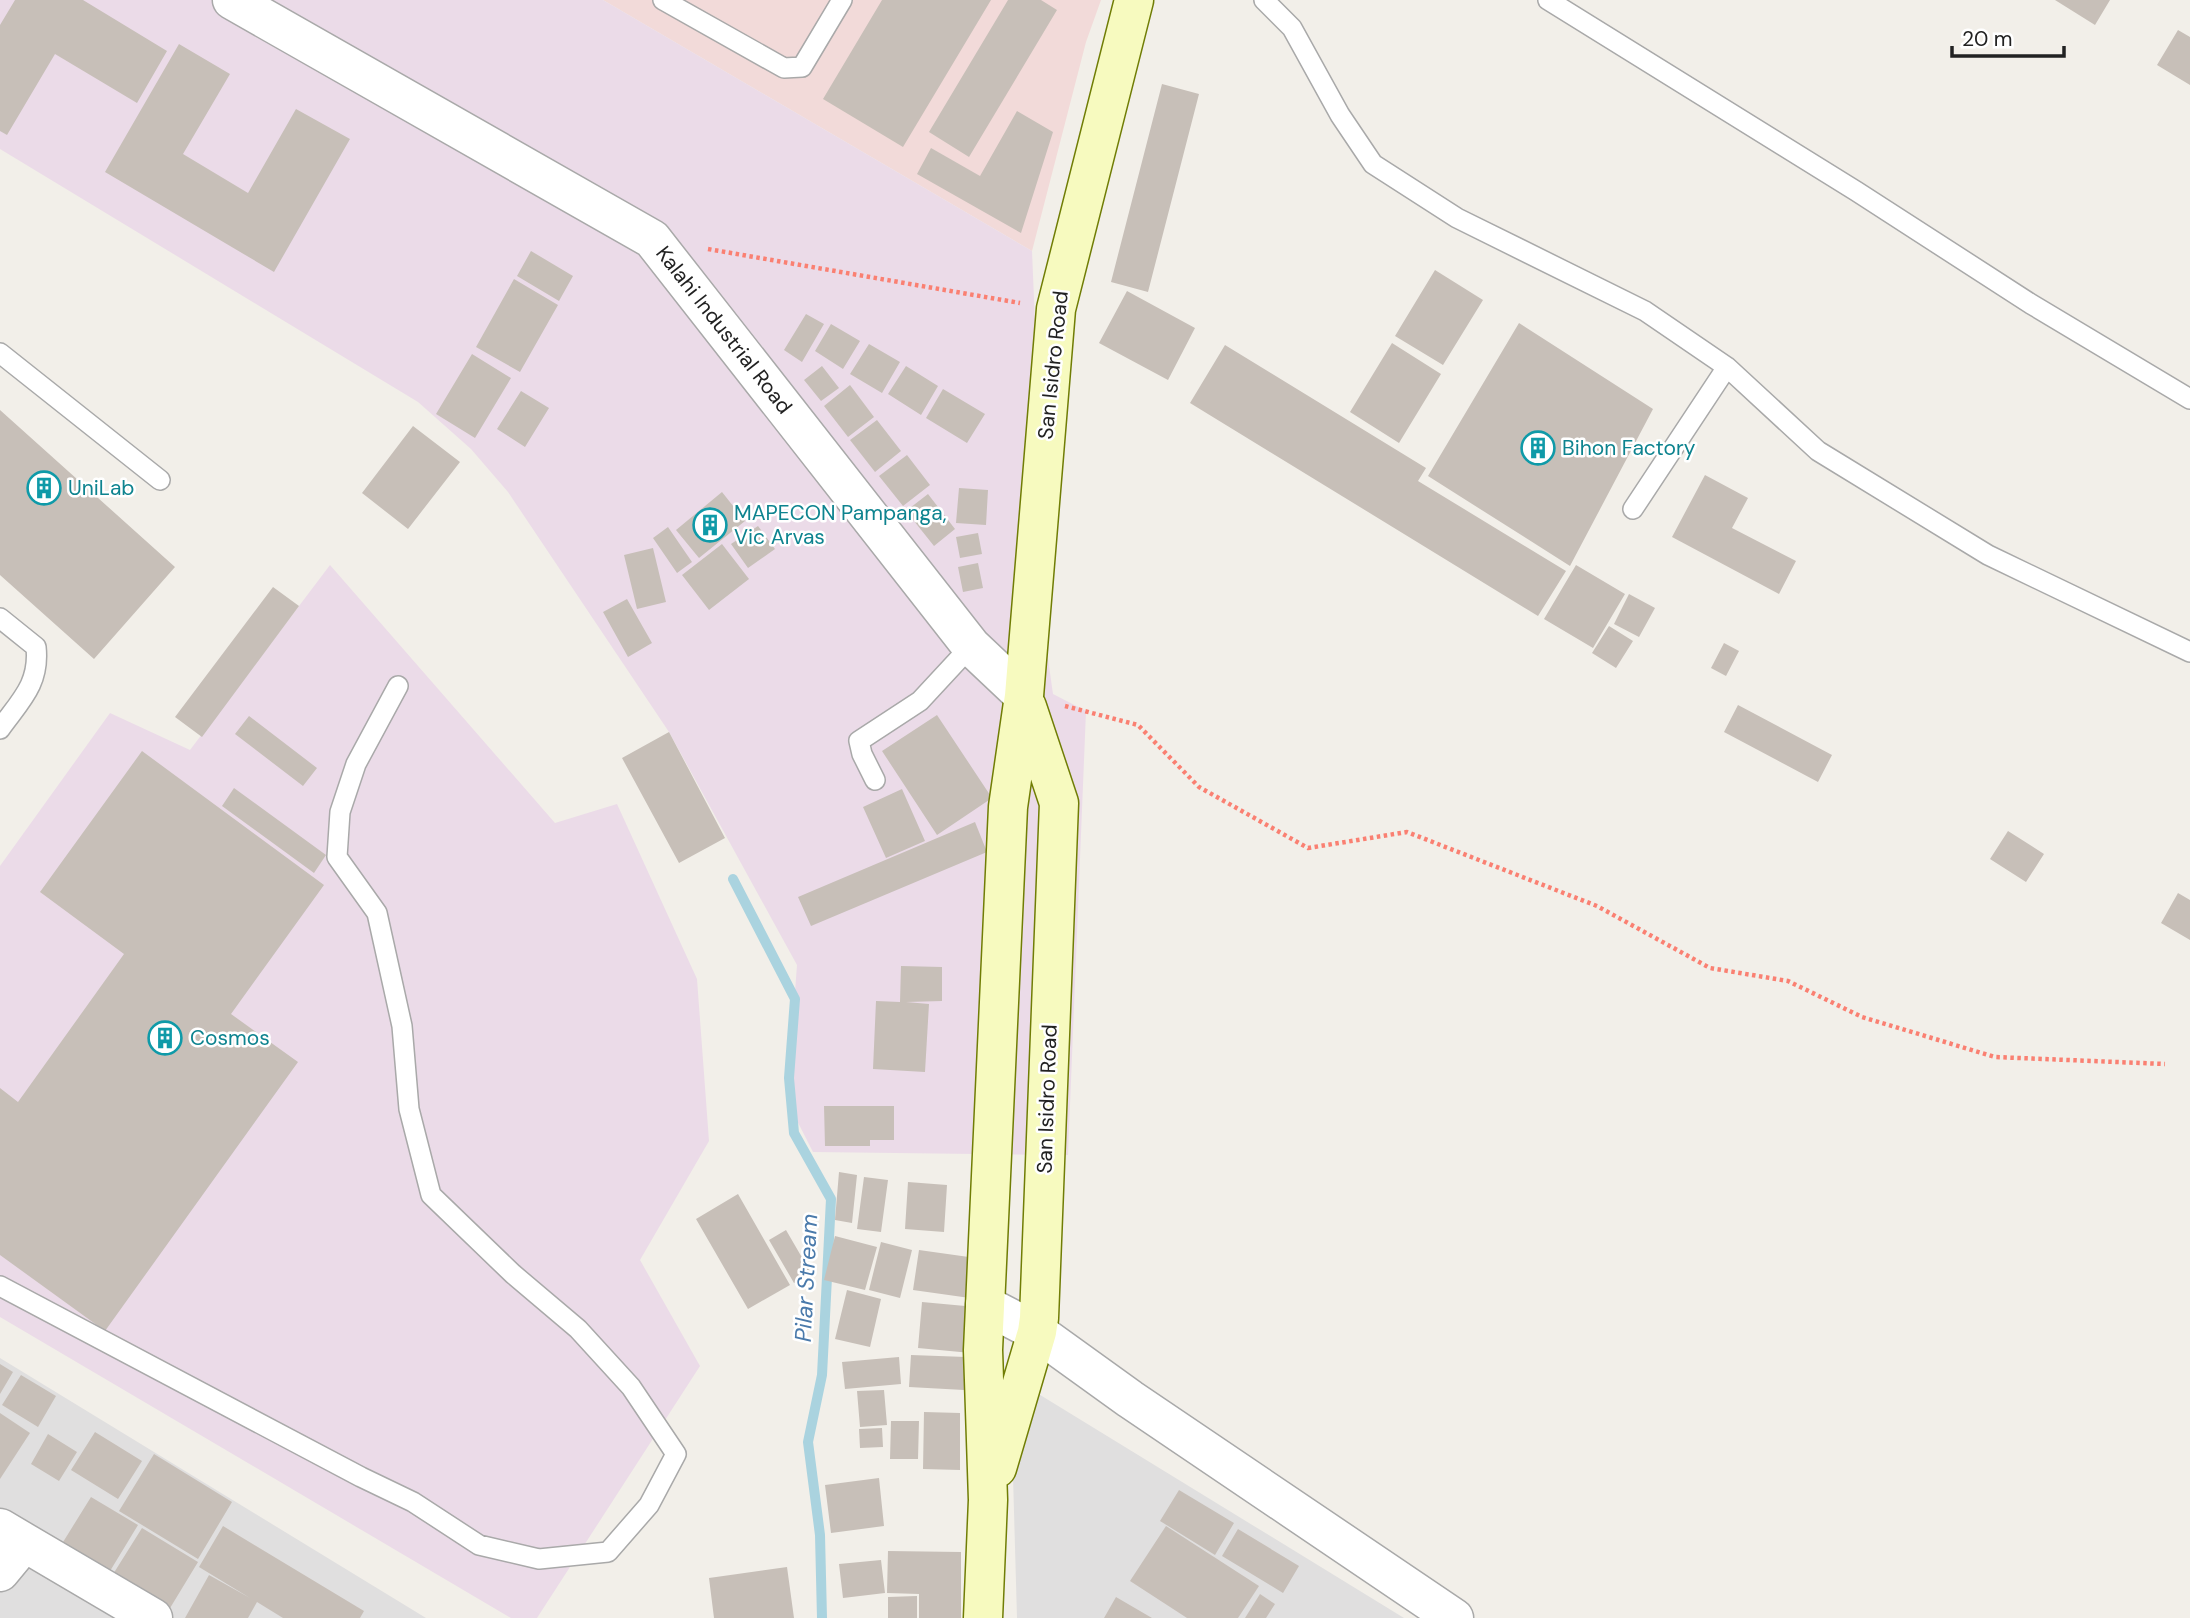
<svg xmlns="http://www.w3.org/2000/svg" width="2190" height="1618" viewBox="0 0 2190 1618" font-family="'DM Sans',sans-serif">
	<rect width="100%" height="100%" fill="#f2efe9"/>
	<path fill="#e0dfdf" d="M0 1358 426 1618H0Z
		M1019 1382 1404 1618H1017L1011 1405Z"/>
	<path fill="#f2dad9" d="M603 0H1101L1086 42 1032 251Z"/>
	<path fill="#ebdbe8" d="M0 0H603L1032 251 1038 396 1035 567 1053 694 1086 711 1068 1155 813 1152 787 1101 797 965 669 732 508 492 471 449 418 402 0 149Z
		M330 565 555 823 617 804 697 979 709 1141 640 1260 700 1366 537 1618H511L0 1317V866L110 713 190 750Z"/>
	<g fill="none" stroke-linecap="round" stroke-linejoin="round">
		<path stroke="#aad3df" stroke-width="10" d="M733 879 795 999 789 1078 794 1133 831 1199 822 1375 808 1442 820 1535 822 1618"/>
	</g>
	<path fill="#c7bfb8" d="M15 0H83L167 51 137 103 55 54 7 135 0 131V25Z
		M882 0H991L903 147 823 99Z
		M1008 0H1041L1057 10 969 157 929 132Z
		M2055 0H2110L2095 25Z
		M2178 30 2190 37V85L2157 65Z
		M179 44 230 74 183 154 248 193 296 109 350 139 274 272 105 172Z
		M1162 84 1199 94 1148 292 1111 282Z
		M1017 111 1053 132 1021 233 917 174 931 148 980 176Z
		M531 251 573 276 559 301 517 276Z
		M1435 270 1483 300 1443 365 1395 336Z
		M514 279 558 305 520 372 476 347Z
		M1127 291 1195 328 1168 380 1099 343Z
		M806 314 824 324 802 362 784 350Z
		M1519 323 1653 409 1570 566 1428 476Z
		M831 324 860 341 843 369 815 351Z
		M1392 343 1441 374 1399 443 1350 412Z
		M869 344 900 362 882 393 850 374Z
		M1225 345 1426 468 1418 481 1566 571 1538 616 1190 403Z
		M472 354 511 378 475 438 436 414Z
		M822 366 839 388 821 401 804 380Z
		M906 366 938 386 921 415 888 394Z
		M850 385 874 417 848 437 824 406Z
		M943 389 985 414 967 443 926 418Z
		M521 391 549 408 525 447 497 429Z
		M0 410 175 567 94 659 0 575Z
		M877 420 901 451 875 472 850 440Z
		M413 426 460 462 408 529 362 493Z
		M907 455 930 485 903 506 879 476Z
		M1705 475 1748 498 1732 528 1796 561 1779 594 1672 537Z
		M959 488 988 490 986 525 956 523Z
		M722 492 745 521 699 558 676 530Z
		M928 494 955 529 934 546 906 511Z
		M758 526 775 549 748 568 731 544Z
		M668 527 692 562 677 573 653 538Z
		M978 533 982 554 960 558 956 537Z
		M722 544 749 579 709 610 682 575Z
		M653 548 666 602 637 609 624 555Z
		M978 563 983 588 963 592 958 567Z
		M1576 565 1625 594 1593 648 1544 619Z
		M273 587 299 606 202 737 175 717Z
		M1629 594 1655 608 1639 637 1614 624Z
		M627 599 652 643 628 657 603 612Z
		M1609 626 1633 641 1616 668 1592 653Z
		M1724 643 1739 651 1726 676 1711 668Z
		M1738 705 1832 755 1818 782 1724 732Z
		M937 715 992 798 937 835 882 751Z
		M249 716 317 768 303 786 235 734Z
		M669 732 725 838 679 863 622 758Z
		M142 751 324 885 231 1014 298 1062 105 1331 0 1255V1088L18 1102 124 954 40 892Z
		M234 788 326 855 314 873 222 806Z
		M902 789 925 841 886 858 863 807Z
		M975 822 987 852 811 926 798 897Z
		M2008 831 2044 854 2026 882 1990 859Z
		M2178 893 2190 900V940L2161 923Z
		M901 966 942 967V1001L906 1002 929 1004 925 1072 873 1069 876 1001 900 1002Z
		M824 1106H894V1140H870V1146H825Z
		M839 1172 857 1175 852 1223 835 1220Z
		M864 1177 888 1180 881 1232 857 1229Z
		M908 1182 947 1185 944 1232 905 1229Z
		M738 1194 790 1285 748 1309 696 1219Z
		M786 1230 811 1273 794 1283 769 1240Z
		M835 1236 877 1247 865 1290 824 1280Z
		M881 1242 912 1250 900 1298 869 1290Z
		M919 1250 983 1259 977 1299 913 1290Z
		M847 1290 881 1299 870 1347 835 1339Z
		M922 1302 976 1307 971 1353 918 1348Z
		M911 1355 966 1357 964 1390 909 1387Z
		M899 1357 901 1384 845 1389 842 1362Z
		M0 1364 13 1372 0 1394Z
		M21 1375 56 1396 38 1427 2 1405Z
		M884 1390 887 1425 860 1427 857 1391Z
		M924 1412 960 1413V1470L923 1469Z
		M0 1413 30 1433 0 1479Z
		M891 1421H919L918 1459H890Z
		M882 1428 883 1447 860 1448 859 1429Z
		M95 1432 142 1461 118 1499 71 1470Z
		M48 1434 77 1452 59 1481 31 1464Z
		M154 1454 232 1502 198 1559 119 1511Z
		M879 1478 884 1526 831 1533 825 1485Z
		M1179 1490 1234 1523 1215 1555 1160 1521Z
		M91 1497 138 1525 107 1576 55 1555Z
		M223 1526 364 1611 360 1618H283L257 1602 248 1618H185L209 1575 250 1598 199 1567Z
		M1166 1526 1259 1586 1238 1618H1187L1130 1581Z
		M142 1528 198 1562 164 1618 105 1587Z
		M1238 1529 1299 1566 1283 1593 1222 1556Z
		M888 1551 961 1552V1618H919V1594L887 1593Z
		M881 1560 885 1593 843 1598 839 1564Z
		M787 1567 794 1618H714L709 1578Z
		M1260 1594 1275 1604 1266 1618H1245Z
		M917 1596V1618H888V1597Z
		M1116 1597 1152 1618H1104Z"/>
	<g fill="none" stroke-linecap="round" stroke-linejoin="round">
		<defs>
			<path id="lane" d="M663 0 784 68 802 67 842 0
				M1264 0 1292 28 1340 115 1373 164 1457 218 1645 311 1727 367 1818 451 1988 555 2190 652
				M1548 0 1856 191 2031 304 2190 399
				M0 353 160 480
				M1633 509 1727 367
				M0 618 36 647C40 684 20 701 0 729
				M875 780 862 754 859 741 920 701 971 646
				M0 1286 361 1477 413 1502 479 1545 539 1559 608 1552 649 1505 676 1454 631 1387 578 1329 513 1274 431 1195 409 1109 402 1026 377 913 337 857 340 812 356 764 398 686"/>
			<path id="street" d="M232 0 652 239 971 646 1024 696
				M985 1305 1037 1332 1130 1399 1454 1618
				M0 1528 153 1618
				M0 1572 24 1543"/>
			<path id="secondary" d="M997 1468 1037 1332 1039 1318 1059 803 1027 707
				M983 1618 988 1500 983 1350 1008 807 1024 696 1056 309 1134 0"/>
		</defs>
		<use href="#lane" stroke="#a9a9a9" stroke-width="22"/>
		<use href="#street" stroke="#a9a9a9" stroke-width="41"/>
		<use href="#secondary" stroke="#707d05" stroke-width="41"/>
		<path stroke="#fa8072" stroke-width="4.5" stroke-dasharray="3.5 3.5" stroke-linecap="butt" d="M708 249 1020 303
			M1065 706 1138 725 1199 787 1308 848 1407 832 1597 906 1710 968 1788 981 1862 1017 1995 1057 2165 1064"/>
		<use href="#lane" stroke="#fff" stroke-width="19"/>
		<use href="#street" stroke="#fff" stroke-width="38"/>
		<use href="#secondary" stroke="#f7fabf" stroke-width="38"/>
	</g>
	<defs>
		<symbol id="building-ring" viewBox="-11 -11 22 22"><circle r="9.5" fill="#fff" stroke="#0f9aa8" stroke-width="1.5"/><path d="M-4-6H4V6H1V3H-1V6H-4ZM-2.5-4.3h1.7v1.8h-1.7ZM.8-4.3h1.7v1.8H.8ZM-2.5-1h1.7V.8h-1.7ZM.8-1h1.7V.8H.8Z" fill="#0f9aa8"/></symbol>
	</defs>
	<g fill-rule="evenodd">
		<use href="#building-ring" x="1519" y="429" width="38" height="38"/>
		<use href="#building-ring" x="25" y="469" width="38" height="38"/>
		<use href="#building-ring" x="691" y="506" width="38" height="38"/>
		<use href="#building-ring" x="146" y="1019" width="38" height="38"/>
	</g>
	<g text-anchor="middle" stroke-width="5" stroke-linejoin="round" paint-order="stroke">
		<g font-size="21" fill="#222" stroke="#fff">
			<text transform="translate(724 330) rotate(52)" y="7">Kalahi Industrial Road</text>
			<text transform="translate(1053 365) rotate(-84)" y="7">San Isidro Road</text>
			<text transform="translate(1047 1099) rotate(-88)" y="7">San Isidro Road</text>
		</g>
		<g font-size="21" fill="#0d838f" stroke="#fff" text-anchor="start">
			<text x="1562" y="455">Bihon Factory</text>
			<text x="68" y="495">UniLab</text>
			<text x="734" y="520">MAPECON Pampanga,<tspan x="734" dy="24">Vic Arvas</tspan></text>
			<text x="190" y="1045">Cosmos</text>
		</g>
		<g font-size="23" font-style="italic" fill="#4a7aab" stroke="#fff">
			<text transform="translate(806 1278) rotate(-87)" y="8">Pilar Stream</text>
		</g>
	</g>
	<path d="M1952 46v10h112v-10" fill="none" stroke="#222222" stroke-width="3.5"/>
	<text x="1962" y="46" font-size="21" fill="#222222" stroke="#ffffff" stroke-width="5" paint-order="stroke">20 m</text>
</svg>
